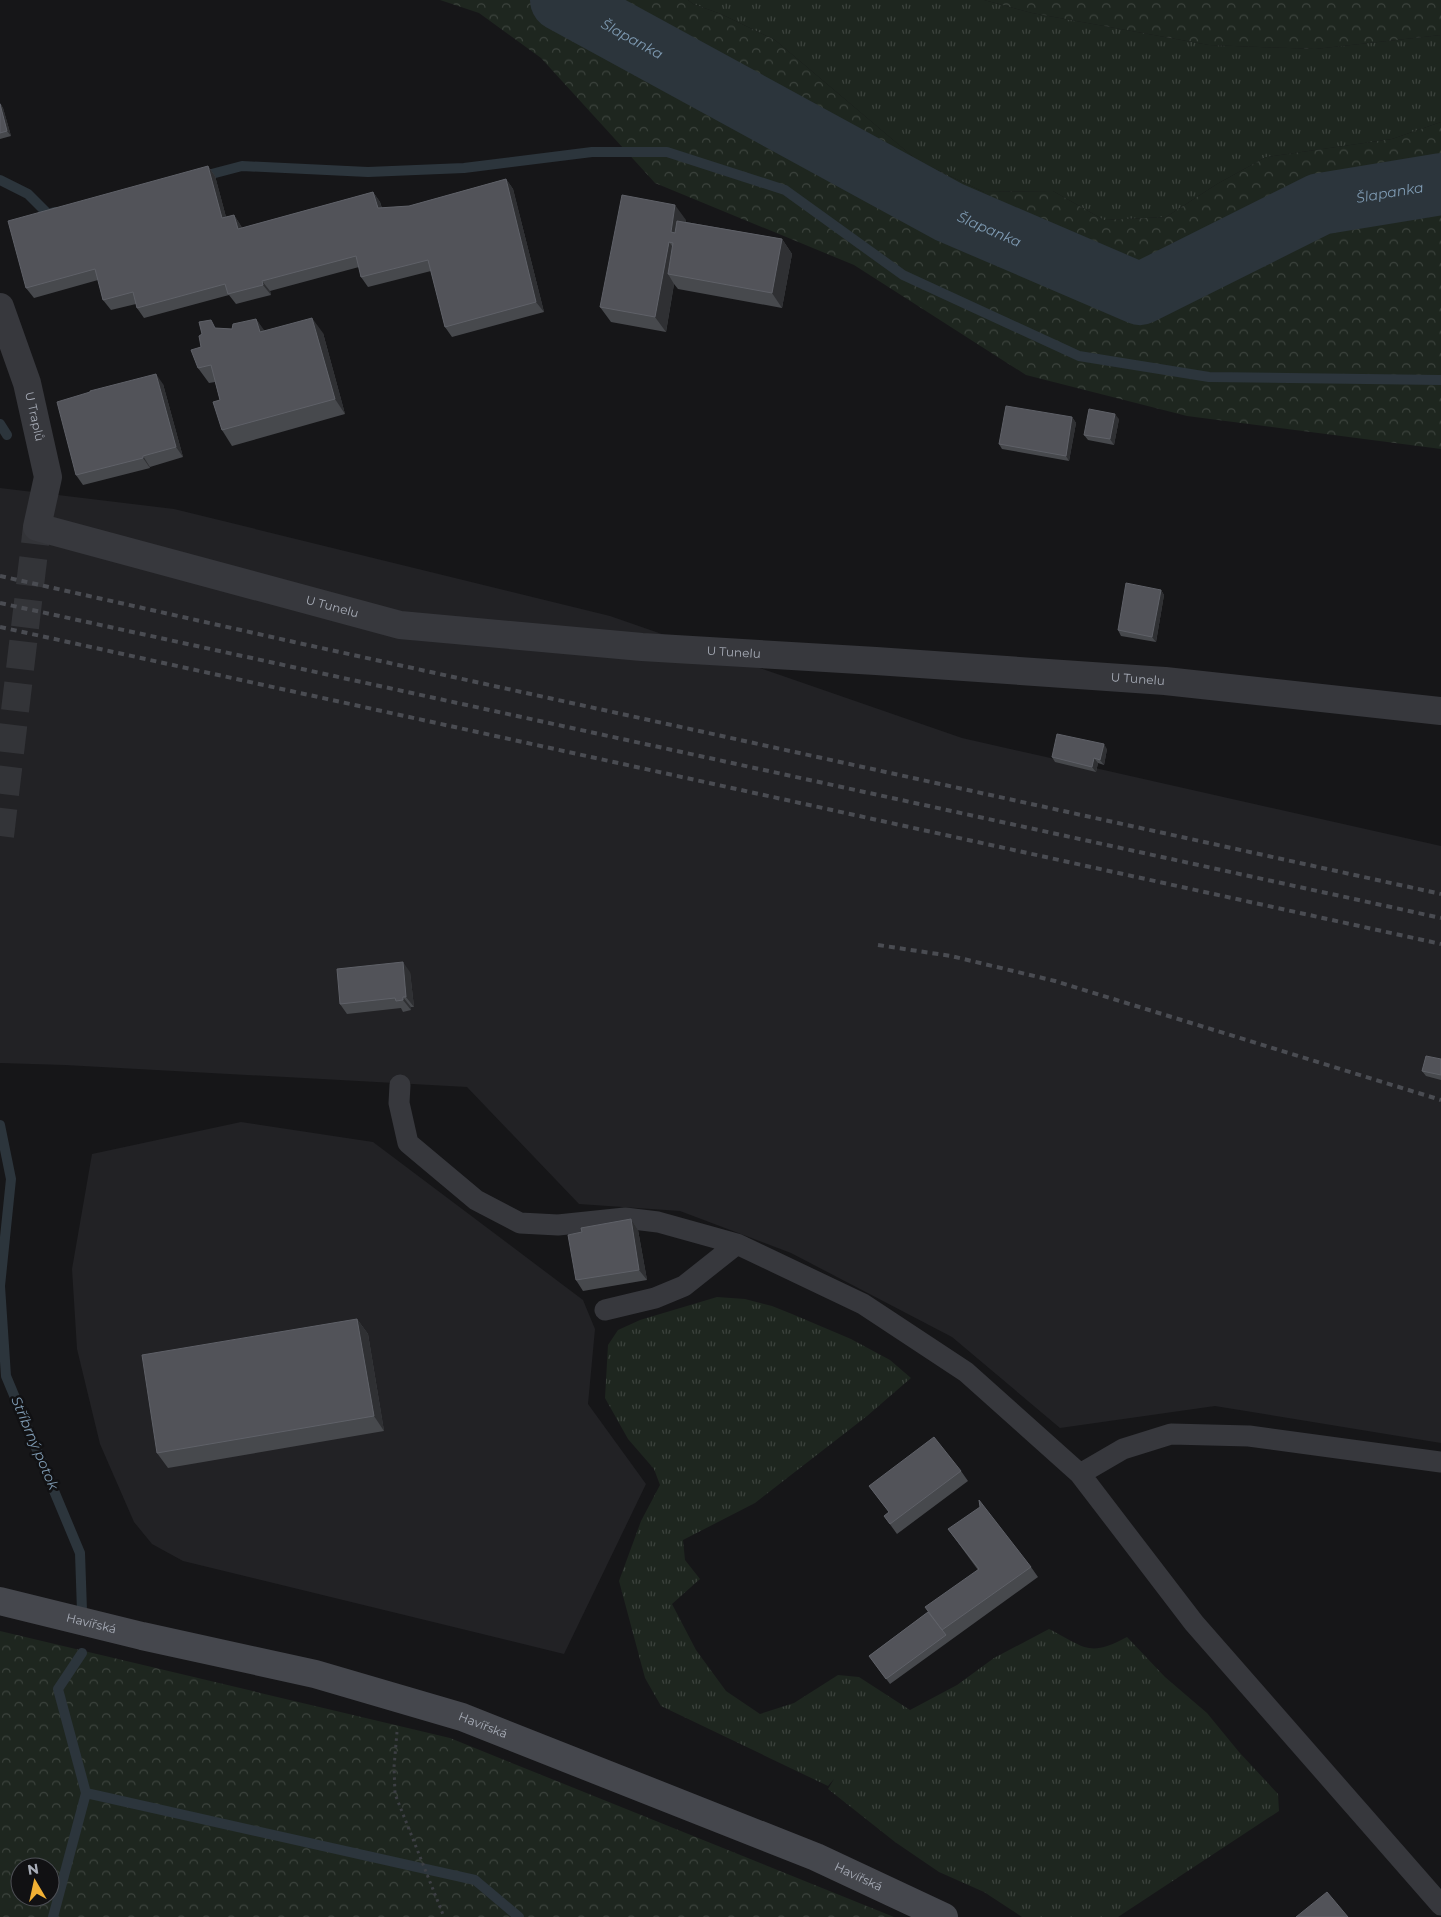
<svg xmlns="http://www.w3.org/2000/svg" width="1441" height="1917" viewBox="0 0 1441 1917" font-family="Montserrat,sans-serif">
	<defs>
		<pattern id="grass-tufts" width="24" height="20" patternUnits="userSpaceOnUse" patternTransform="scale(1.25)"><rect width="24" height="20" fill="#1e261f"/><path d="M3 7l-1-3M5 7V3M7 7l1-3M15 17l-1-3M17 17v-4M19 17l1-3" fill="none" stroke="#3c433d"/></pattern>
		<pattern id="forest-crowns" width="20" height="18" patternUnits="userSpaceOnUse" patternTransform="scale(1.25)"><rect width="20" height="18" fill="#1e261f"/><path d="M2 6a3 3 0 1 1 6 0M12 15a3 3 0 1 1 6 0" fill="none" stroke="#3c433d"/></pattern>
	</defs>
	<rect width="100%" height="100%" fill="#161618"/>
	<path fill="#222225" d="M0 488 174 509 610 616 962 738 1441 846V1443L1215 1406 1060 1428 952 1337 791 1253 680 1211 579 1204 467 1087 65 1065 0 1063Z
		M241 1122 373 1142 583 1300 595 1329 588 1404 646 1484 564 1654 183 1561 152 1544 134 1522 100 1444 77 1349 72 1269 92 1154Z"/>
	<path fill="url(#grass-tufts)" d="M688 0H984L1032 13 1209 45 1315 49 1441 35V122L1392 139 1266 157 1217 184 1166 217 1104 220 1053 191 984 192 918 161 775 40 721 14 693 4Z
		M717 1297 745 1299 772 1306 792 1314 851 1339 890 1360 911 1378 867 1416 755 1503 683 1540 685 1560 700 1579 672 1604 696 1650 726 1691 760 1714 794 1703 838 1675 859 1677 910 1710 957 1685 994 1658 1049 1629C1085 1647 1088 1658 1127 1637L1165 1677 1207 1713 1239 1752 1278 1794 1279 1811 1118 1917H1022L984 1892 939 1872 895 1842 828 1789 834 1779 828 1786 661 1706 645 1678 619 1581 641 1521 660 1485 654 1469 628 1439 605 1398 608 1345 618 1330 640 1320Z"/>
	<path fill="url(#forest-crowns)" fill-rule="evenodd" d="M440 0H688L693 4 721 14 775 40 918 161 984 192 1053 191 1104 220 1166 217 1217 184 1266 157 1392 139 1441 122V449L1187 416 1026 375 854 265 655 183 541 58 479 13Z
		M984 0H1441V35L1315 49 1209 45 1032 13Z
		M0 1631 450 1738 894 1917H0ZM20 1867H50V1897H20Z"/>
	<g fill="none" stroke-linecap="round" stroke-linejoin="round">
		<path stroke="#2c353c" stroke-width="10" d="M200 177 242 166 368 172 464 168 592 152H667L785 190 903 275 1079 356 1209 377 1441 380
			M0 180 28 194 48 214 55 212
			M0 424 7 435
			M0 1125 11 1179 0 1286 6 1376 80 1553 82 1611
			M86 1793 475 1880 519 1917
			M53 1917 86 1793 58 1689 82 1653"/>
		<path stroke="#2c353c" stroke-width="62" id="s1" d="M561 0 949 212 1140 294 1320 204 1441 184"/>
		<path stroke="#333438" stroke-width="28" stroke-dasharray="28 14" stroke-linecap="butt" d="M0 836 37 527"/>
		<path stroke="#3d3f44" stroke-width="3" stroke-dasharray="2.5 4" stroke-linecap="butt" d="M397 1732 394 1767 395 1794 444 1917"/>
		<path stroke="#37383d" stroke-width="21" d="M400 1085 399 1103 408 1143 476 1200 520 1223 558 1225 625 1218 658 1222 737 1244 863 1304 966 1372 1080 1474 1194 1623 1441 1905
			M605 1310 655 1298 684 1286 737 1244
			M1080 1474 1123 1449 1171 1434 1249 1436 1441 1462"/>
		<path stroke="#37383d" stroke-width="28" id="s2" d="M0 307 27 383 48 477 37 527 400 625 642 647 876 661 1165 681 1441 711"/>
		<path stroke="#45474d" stroke-width="28" id="s3" d="M0 1601 142 1636 315 1674 462 1717 816 1857 944 1917"/>
		<path stroke="#4a4c52" stroke-width="4" stroke-dasharray="6 5" stroke-linecap="butt" d="M0 576 294 642 1441 894
			M0 603 1441 918
			M0 627 1441 944
			M878 945 951 956 1055 981 1441 1100"/>
	</g>
	<path fill="#47494d" d="M0 103 3 108 11 136 0 139Z
		M208 166 215 176 226 217 234 215 241 226 242 228 373 192 380 202 382 208 409 206 506 179 513 189 544 312 452 337 445 327 431 271 368 287 361 277 359 267 270 291 271 295 236 304 229 295 144 318 137 308 136 304 111 310 103 300 98 280 34 298 26 288Z
		M686 220V222L782 239 792 254 782 308 678 289 674 284 666 332 611 322 600 307Z
		M256 319 264 331 323 333 345 414 232 446 222 430 220 400 215 382 209 383 198 368 201 347 216 328 232 329Z
		M163 384 183 457 150 467V468L83 485 76 475Z
		M1072 417 1076 423 1069 461 1002 449 999 444Z
		M1119 419 1114 445 1088 440 1084 435Z
		M1161 590 1164 595 1156 642 1121 636 1118 630Z
		M1107 749 1104 765 1098 763 1096 772 1055 762 1052 757Z
		M410 972 414 1007H411V1010L403 1012 401 1008 347 1014 340 1004Z
		M1441 1059V1080L1426 1076 1422 1071Z
		M631 1219 638 1230 647 1280 583 1291 576 1280 582 1232Z
		M357 1319 368 1334 384 1431 168 1468 157 1453Z
		M961 1471 968 1481 897 1534 884 1516 889 1512 869 1486Z
		M948 1529 1031 1567 1038 1577 890 1684 869 1656 928 1612 978 1570Z"/>
	<path fill="#2f3033" d="M0 103 3 108 11 136 7 131Z
		M208 166 215 176 229 228 222 218Z
		M506 179 513 189 544 312 536 302Z
		M373 192 380 202 385 219 378 208Z
		M675 205 686 220 681 247 671 232Z
		M234 215 241 226 245 239 238 229Z
		M782 239 792 254 782 308 772 293Z
		M669 242 680 257 668 274 674 284 666 332 655 317Z
		M262 281 270 291 271 295 263 285Z
		M312 318 323 333 345 414 335 399Z
		M256 319 267 334 260 332Z
		M156 374 163 384 183 457 176 447Z
		M1115 414 1119 419 1114 445 1110 439Z
		M1072 417 1076 423 1069 461 1066 456Z
		M143 456 150 467V468L143 458Z
		M1161 590 1164 595 1156 642 1152 637Z
		M1104 744 1107 749 1104 765 1100 760Z
		M1094 758 1098 763 1096 772 1092 767Z
		M403 962 410 972 414 1007 406 997Z
		M403 997 411 1007V1010L403 1000Z
		M631 1219 638 1230 647 1280 639 1270Z
		M357 1319 368 1334 384 1431 374 1416Z"/>
	<path fill="#525359" stroke="#5f6168" d="M0 104 7 131 0 133Z
		M208 166 222 218 234 215 238 229 373 192 378 208 409 206 506 179 536 302 445 327 428 260 361 277 356 256 262 281 263 285 228 294 225 284 137 308 133 292 103 300 95 269 26 288 8 221Z
		M622 195 675 205 671 232 675 233 677 221 782 239 772 293 668 274 673 243 669 242 655 317 600 307Z
		M312 318 335 399 222 430 213 402 220 400 211 365 198 368 191 350 201 347 199 336 202 334 199 322 211 320 215 328 232 329 233 324 256 319 260 332Z
		M156 374 176 447 143 456V458L76 475 57 402 90 392V391Z
		M1006 406 1072 417 1066 456 999 444Z
		M1089 409 1115 414 1110 439 1084 435Z
		M1126 583 1161 590 1152 637 1118 630Z
		M1057 734 1104 744 1100 760 1094 758 1092 767 1052 757Z
		M403 962 406 997H403V1000L396 1001 395 998 340 1004 337 969Z
		M1426 1056 1441 1059V1075L1422 1071Z
		M631 1219 639 1270 576 1280 568 1235 582 1232 581 1228Z
		M357 1319 374 1416 157 1453 142 1355Z
		M934 1437 961 1471 890 1524 884 1516 889 1512 869 1486Z
		M979 1500 1031 1567 942 1630 925 1607 979 1569 948 1529 980 1507Z
		M928 1612 946 1635 886 1679 869 1656Z
		M1327 1892 1348 1917H1296Z"/>
	<g text-anchor="middle" stroke-width="5" stroke-linejoin="round" paint-order="stroke">
		<g font-size="12" fill="#a8adb8" stroke="#111113">
			<text dy="4" stroke="none"><textPath href="#s2" startOffset="115">U Traplů</textPath></text>
			<text dy="4" stroke="none"><textPath href="#s2" startOffset="534">U Tunelu</textPath></text>
			<text dy="4" stroke="none"><textPath href="#s2" startOffset="939">U Tunelu</textPath></text>
			<text dy="4" stroke="none"><textPath href="#s2" startOffset="1344">U Tunelu</textPath></text>
			<text dy="4" stroke="none"><textPath href="#s3" startOffset="94">Havířská</textPath></text>
			<text dy="4" stroke="none"><textPath href="#s3" startOffset="499">Havířská</textPath></text>
			<text dy="4" stroke="none"><textPath href="#s3" startOffset="904">Havířská</textPath></text>
		</g>
		<g font-size="14" font-style="italic" fill="#7f9bb3" stroke="#111113">
			<text dy="5" stroke="none"><textPath href="#s1" startOffset="81">Šlapanka</textPath></text>
			<text dy="5" stroke="none"><textPath href="#s1" startOffset="922">Šlapanka</textPath></text>
			<text dy="5" stroke="none"><textPath href="#s1" startOffset="486">Šlapanka</textPath></text>
			<text transform="translate(35 1443) rotate(67)" y="5">Stříbrný potok</text>
		</g>
	</g>
	<g transform="translate(35 1882) rotate(351)"><circle r="24" fill="#111113" stroke="#4d4f55"/>
	<path d="M0-4L9 19L0 12L-9 19Z" fill="#f2b134"/>
	<text y="-8" font-size="14" font-weight="bold" text-anchor="middle" fill="#a8adb8">N</text>
	</g>
</svg>
